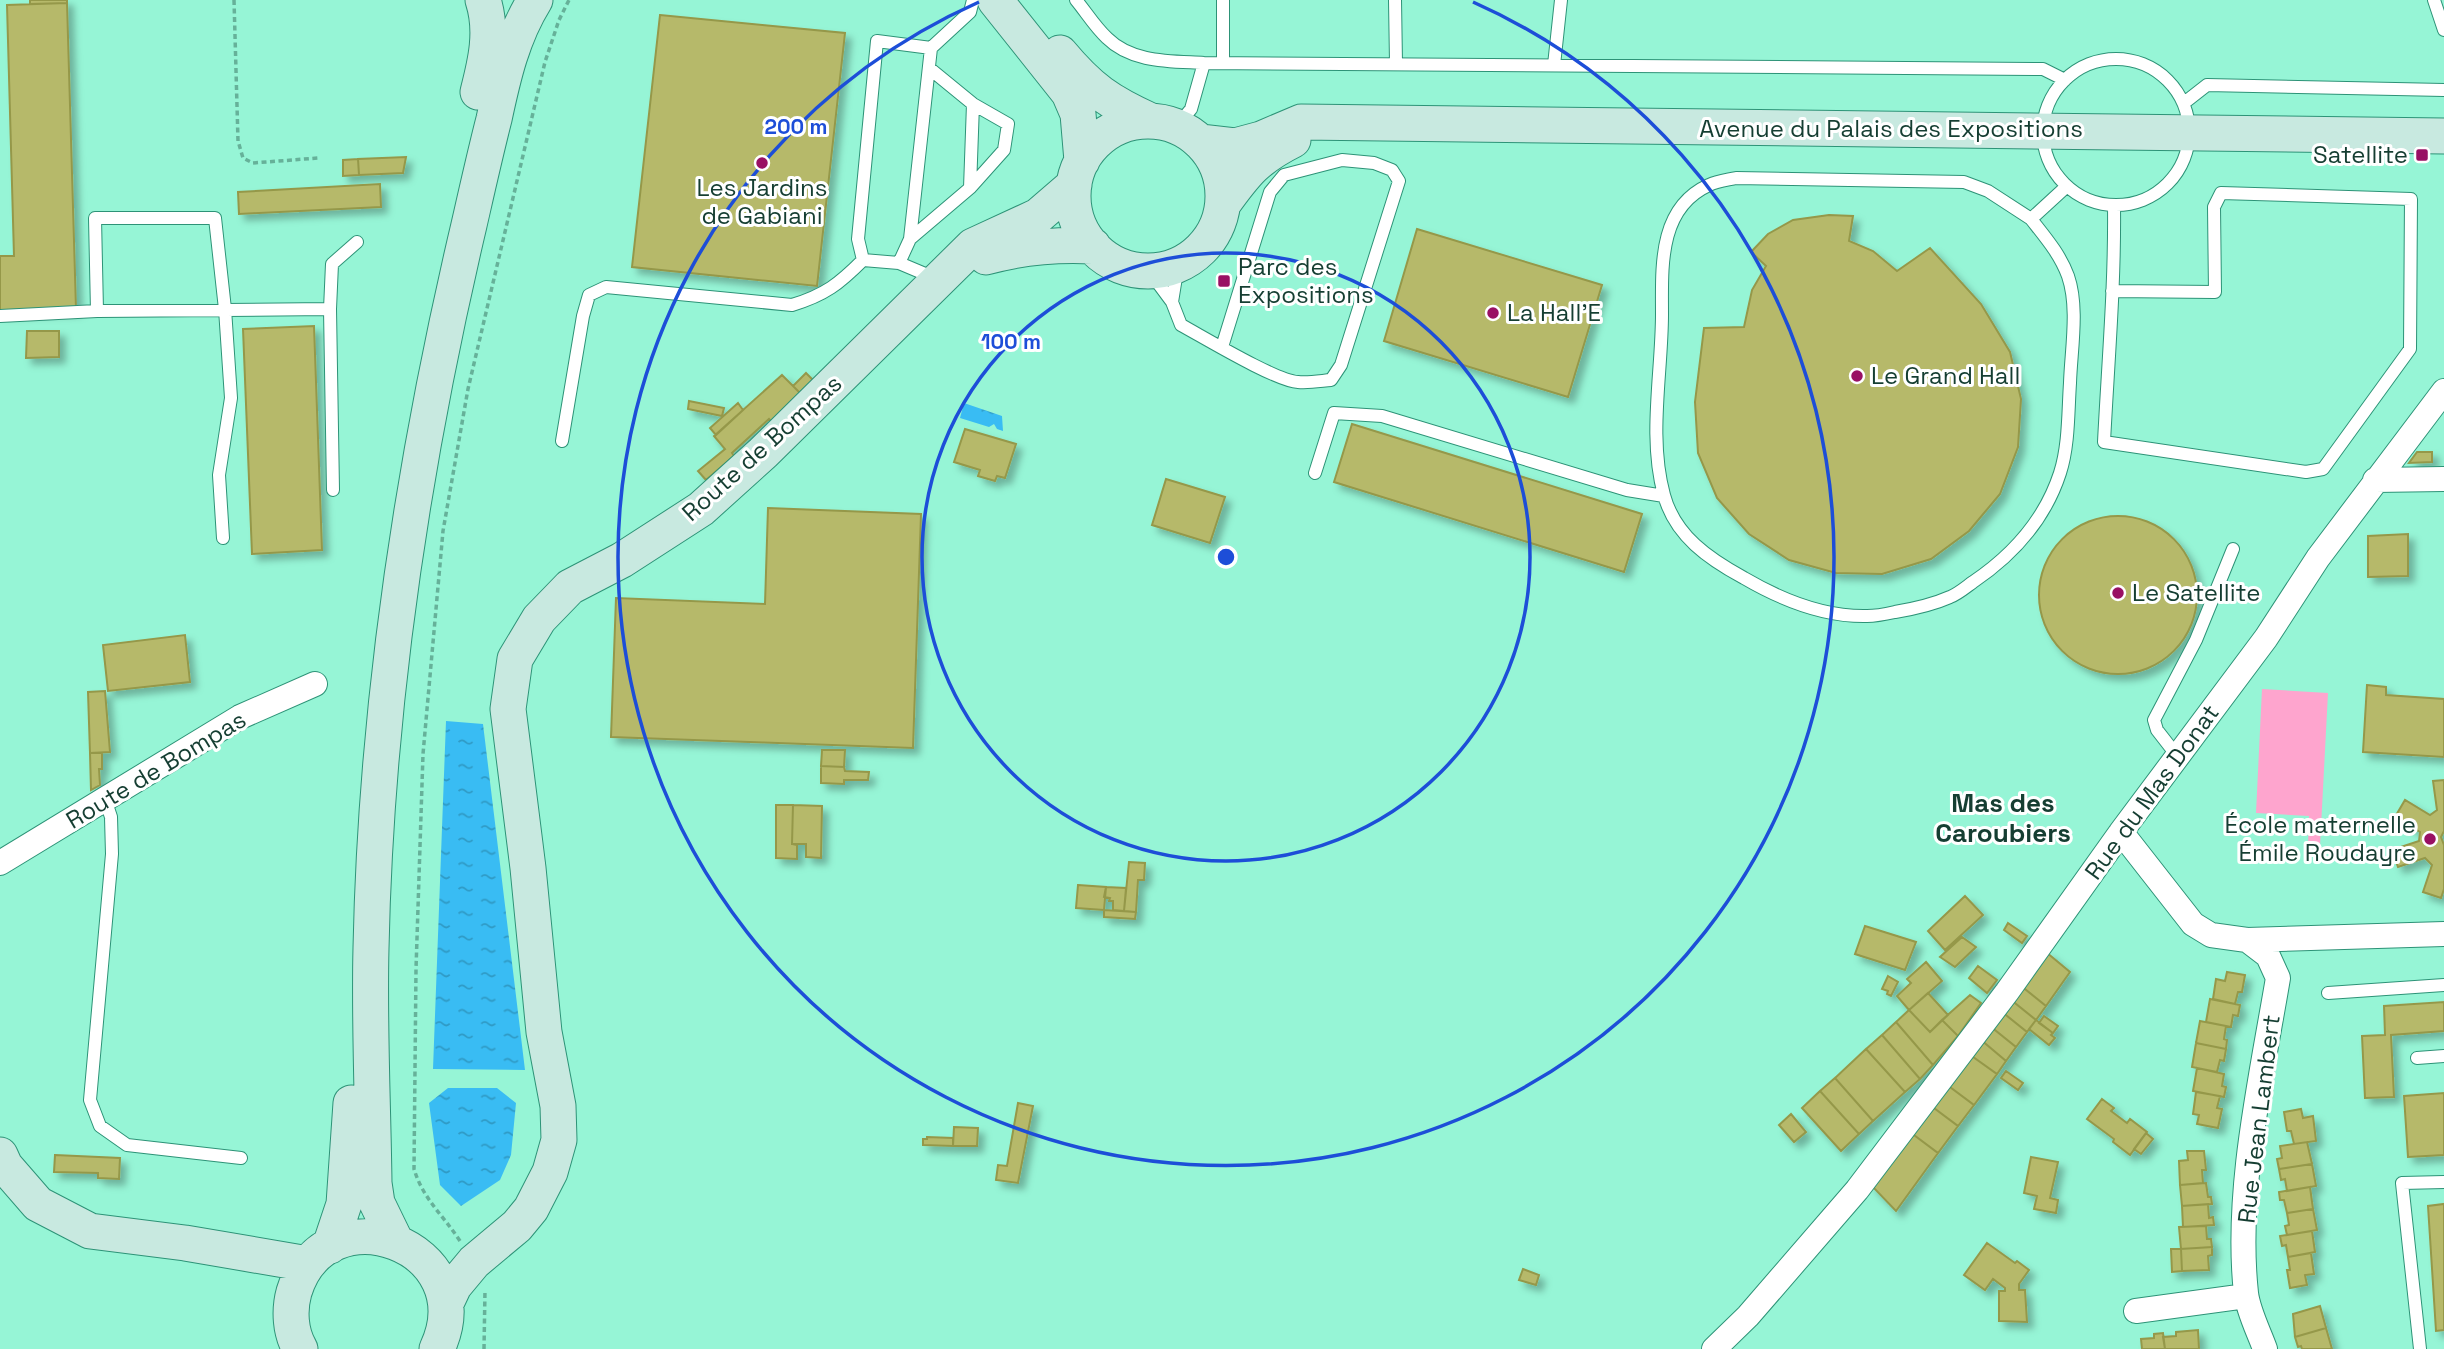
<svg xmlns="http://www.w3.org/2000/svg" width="2444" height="1349" viewBox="0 0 2444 1349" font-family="'Space Grotesk',sans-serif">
	<defs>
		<pattern id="water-ripples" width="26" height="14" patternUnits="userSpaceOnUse" patternTransform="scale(1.75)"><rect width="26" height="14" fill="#39bcf3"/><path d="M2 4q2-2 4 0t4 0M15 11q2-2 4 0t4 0" fill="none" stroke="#2f9ac5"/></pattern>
		<filter id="shadow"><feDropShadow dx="6" dy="6" stdDeviation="3.5" flood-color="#0004"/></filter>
	</defs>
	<rect width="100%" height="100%" fill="#96f5d6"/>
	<path fill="#fea5ce" d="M2262 689 2328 693 2320 846 2308 845 2309 816 2256 813Z"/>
	<path fill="url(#water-ripples)" d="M964 403 1002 416 1003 431 997 429 994 424 989 427 960 418Z
		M446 721 483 724 525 1070 433 1069Z
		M448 1088H497L516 1103 511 1155 500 1180 461 1206 440 1185 429 1103Z"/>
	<path fill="#b6b96b" stroke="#95984a" stroke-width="2" filter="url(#shadow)" d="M30 0H67V3L30 4Z
		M67 3 76 309 0 311V256H14L7 5Z
		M660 15 845 33 817 286 632 267Z
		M406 157 403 173 359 175 358 159Z
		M358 159 359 175 343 176V160Z
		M380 184 381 207 239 214 238 192Z
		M1829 215 1853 216 1849 241 1873 251 1897 271 1930 248 1981 304 2010 352 2021 399 2018 447 2000 494 1969 531 1931 559 1882 574 1836 573 1789 560 1749 534 1717 498 1698 453 1695 402 1704 328 1744 327 1752 290 1766 266 1751 252 1768 234 1793 220Z
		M1417 229 1602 285 1568 397 1384 341Z
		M314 326 322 550 252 554 243 329Z
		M27 331H59V357L26 358Z
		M806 373 814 381 801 394 793 386Z
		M782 375 801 394 772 422 769 419 732 453 734 456 706 480 698 471 725 449 714 436Z
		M689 401 724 408 722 416 688 409Z
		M738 403 743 410 716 435 710 428Z
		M1352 424 1642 514 1624 572 1334 482Z
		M965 429 1016 444 1005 478 997 476 995 481 978 476 980 470 954 462Z
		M2417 452H2432V462L2409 463Z
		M1166 479 1225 497 1210 543 1152 525Z
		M768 508 921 514 913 748 611 737 616 598 765 604Z
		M2039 595a79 79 0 1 1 158 0a79 79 0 1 1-158 0Z
		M2408 534V576L2368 577V536Z
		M185 635 190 682 108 691 103 645Z
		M2367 685 2386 687V695L2444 699V757L2363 752Z
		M105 691 110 752 90 753 88 692Z
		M822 750H845L844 767 821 766Z
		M90 753H102V769H99L100 785 91 790Z
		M821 766 844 767 845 771 869 772 868 780H844V784L821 783Z
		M2444 780V831L2441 837 2444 845V889L2441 898 2423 892 2432 865 2425 858 2398 867 2392 850 2419 841 2420 832 2395 817 2405 800 2430 815 2437 810 2433 781Z
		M776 805H793L792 844 797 845V859L776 858Z
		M793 805 822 806 821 858 806 857V844H792Z
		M1129 862 1145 863 1144 880H1138L1136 912 1124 911Z
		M1078 885 1106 887 1104 910 1076 908Z
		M1106 887 1126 888 1124 911 1113 910V901H1109L1110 898 1104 897Z
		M1965 896 1983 915 1945 950 1928 931Z
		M1104 910 1136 912 1135 919 1104 917Z
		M2008 923 2027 936 2022 943 2004 930Z
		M1865 926 1916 942 1905 970 1855 954Z
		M1962 937 1976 947 1955 967 1940 957Z
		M2046 952 2070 972 2046 1006 2020 985Z
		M1926 962 1942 981 1909 1010 1897 996 1911 983 1907 979Z
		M1978 966 1997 980 1987 993 1969 978Z
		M2227 972 2245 975 2242 992H2238L2235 1004 2213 999 2216 979 2225 981Z
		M1888 976 1898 982 1891 996 1887 994 1888 991 1882 989Z
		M2020 985 2046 1006 2036 1020 2010 999Z
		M1928 993 1948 1015 1930 1032 1909 1010Z
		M1970 995 1981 1003 1958 1036 1942 1020Z
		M2010 999 2036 1020 2027 1032 2001 1011Z
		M2210 999 2240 1005 2238 1016 2233 1015 2231 1027 2206 1022Z
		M2444 1002V1031L2391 1035 2394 1097 2365 1098 2362 1036 2385 1035 2384 1006Z
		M1909 1010 1930 1032 1942 1020 1958 1036 1933 1065 1896 1022Z
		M2001 1011 2027 1032 2016 1047 1990 1026Z
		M2044 1016 2058 1026 2053 1033 2039 1023Z
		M2036 1020 2053 1033 2051 1035 2055 1038 2049 1045 2029 1029Z
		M2200 1021 2226 1026 2224 1039 2227 1040 2226 1049 2196 1043Z
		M1896 1022 1933 1065 1920 1079 1882 1035Z
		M1990 1026 2016 1047 2006 1061 1980 1039Z
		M1882 1035 1920 1079 1905 1092 1866 1049Z
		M1980 1039 2006 1061 1997 1074 1969 1054Z
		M2196 1043 2226 1049 2224 1061 2220 1060 2217 1072 2192 1067Z
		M1866 1049 1905 1092 1873 1121 1835 1078Z
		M1969 1054 1997 1074 1974 1105 1946 1084Z
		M2197 1068 2224 1074 2222 1086 2226 1087 2224 1097 2193 1091Z
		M2006 1071 2023 1083 2018 1090 2001 1078Z
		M1835 1078 1873 1121 1859 1134 1820 1091Z
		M1946 1084 1974 1105 1958 1126 1930 1105Z
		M1820 1091 1859 1134 1841 1151 1802 1108Z
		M2196 1092 2220 1096 2217 1108 2222 1109 2218 1128 2197 1124 2199 1115 2193 1114Z
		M2444 1093V1155L2408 1157 2404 1096Z
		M2102 1099 2114 1108 2111 1111 2127 1123 2130 1119 2147 1132 2130 1155 2113 1142 2114 1139 2087 1119Z
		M1018 1103 1033 1106 1018 1183 996 1180 998 1165 1007 1166Z
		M1930 1105 1958 1126 1938 1153 1910 1132Z
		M2301 1109 2303 1118 2313 1116 2316 1141 2294 1144 2291 1131H2287L2284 1112Z
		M1791 1114 1806 1132 1794 1142 1779 1125Z
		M954 1127 978 1128 977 1146H953Z
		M1910 1132 1938 1153 1896 1211 1870 1184Z
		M2146 1133 2153 1139 2141 1154 2134 1149Z
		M927 1137 953 1138V1146L923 1145V1139H927Z
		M2307 1142 2312 1164 2279 1169 2277 1159 2282 1158 2280 1146Z
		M2187 1151H2204L2206 1170H2202L2203 1183 2180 1185 2179 1161 2188 1160Z
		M55 1155 120 1158 119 1179 98 1178V1173L54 1172Z
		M2031 1157 2058 1162 2050 1198 2058 1200 2056 1213 2034 1209 2037 1196 2024 1193Z
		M2312 1164 2316 1186 2287 1191 2285 1179 2281 1180 2279 1169Z
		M2206 1183 2208 1197H2211L2212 1204 2182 1206 2180 1185Z
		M2310 1187 2313 1209 2287 1213 2284 1200H2280L2279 1192Z
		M2208 1204 2209 1218 2213 1217 2214 1225 2183 1227 2182 1206Z
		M2444 1204V1330L2436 1331 2428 1206Z
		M2313 1209 2317 1230 2287 1235 2285 1226 2289 1225 2287 1213Z
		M2206 1226 2207 1239H2211L2212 1247 2181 1249 2179 1227Z
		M2312 1231 2315 1252 2288 1257 2286 1245 2282 1246 2280 1236Z
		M1987 1243 2015 1263 2017 1261 2029 1270 2019 1284V1290H2025L2027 1322 1999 1321V1291H2005V1288L1993 1279 1985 1290 1964 1275Z
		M2212 1247V1255L2208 1256 2209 1270 2182 1271 2181 1249Z
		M2171 1249H2181L2182 1271 2172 1272Z
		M2311 1253 2314 1274 2305 1275 2307 1285 2290 1288 2287 1270H2290L2288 1257Z
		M1523 1269 1539 1275 1536 1285 1519 1280Z
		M2320 1306 2326 1328 2295 1337 2293 1314Z
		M2326 1328 2332 1349H2302L2301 1346 2298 1347 2295 1337Z
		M2198 1330 2199 1349H2165L2163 1337 2176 1336V1332Z
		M2163 1333 2165 1349H2142L2141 1339 2154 1338V1334Z"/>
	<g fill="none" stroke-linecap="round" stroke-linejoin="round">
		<defs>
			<path id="service" d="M1076 0C1086 12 1095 27 1107 38 1132 63 1171 61 1204 63L2043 69 2065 80
				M1395 0 1396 63
				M2434 0 2444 30
				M931 48 970 12 973 0
				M2043 132a73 73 0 1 1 146 0a73 73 0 1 1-146 0Z
				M1223 62V0
				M1554 65 1561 0
				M929 68 973 104 1008 124 1004 150 970 188
				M2184 103 2207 85 2444 90
				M1177 126 1191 109 1204 63
				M2031 219 1988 191 1964 182 1736 178C1727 180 1717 181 1709 185 1658 208 1662 267 1662 314 1662 373 1648 437 1664 495 1675 536 1709 559 1744 578 1780 599 1824 617 1867 616 1876 616 1886 614 1895 612 1913 609 1932 605 1950 597 1958 594 1966 587 1973 582 2013 555 2045 519 2060 473 2069 445 2068 412 2070 383 2071 350 2079 308 2068 276 2060 254 2045 237 2031 219L2067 186
				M910 239 970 188 973 104
				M863 260 858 239 877 41 931 48 910 239 899 263
				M863 260 899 263 937 279
				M1149 271 1172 302 1178 265
				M2112 291 2215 292 2214 207 2221 193 2411 199 2410 349 2323 469 2306 472 2104 442C2108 363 2115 284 2114 206
				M1172 302 1181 325C1205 338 1276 381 1298 382 1309 383 1320 381 1331 380L1341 365 1399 181 1392 170 1374 163 1342 160 1284 175 1270 192 1222 347
				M97 311 95 218H215L225 309 231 398 219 475 223 538
				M0 316 97 311 330 309
				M562 441 583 316 589 295 606 287 792 305C825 295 839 284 863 260
				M1315 473 1334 413 1382 416 1627 490 1664 496
				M333 490 330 309 332 264 357 242
				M2178 757 2157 730 2154 720 2196 640 2233 549
				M105 799 111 817 112 854 90 1100 100 1126 127 1145 241 1158
				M2328 993 2444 985
				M2417 1058 2444 1056
				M2420 1349 2402 1183 2444 1182"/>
			<path id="minor" d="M2375 480 2444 479
				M2121 832 2193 924 2211 935 2247 940 2444 934
				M0 863 240 717 315 684
				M2247 940 2268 956 2278 978C2261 1079 2235 1192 2246 1293 2248 1311 2259 1332 2265 1349
				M2136 1311 2246 1296
				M1714 1349 1748 1316 1857 1190 2007 992 2121 832 2266 638 2318 558 2444 391"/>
			<path id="secondary" d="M995 0 1069 93 1078 114 1082 161
				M1060 53C1090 89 1109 102 1151 121
				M478 92C486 61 493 31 483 0
				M1073 196a75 75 0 1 1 150 0a75 75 0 1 1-150 0Z
				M1200 142 1235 146 1261 139 1301 122 2444 136
				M1223 204C1246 172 1257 158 1293 140
				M986 257C1022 247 1055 244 1093 246
				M0 1155 5 1166 38 1204 90 1231 185 1243 308 1264
				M395 1240 377 1203 374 1183C373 1105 369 1026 371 948 376 704 413 462 469 225 477 190 485 154 494 119 503 77 512 37 535 0
				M330 1246 344 1204 351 1103
				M446 1303 454 1286 474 1262 517 1226 531 1209 550 1172 559 1140 558 1106 544 1032 528 868 508 709 515 659 539 619 570 587 622 560 701 509 763 453 973 246 1038 216 1074 185
				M300 1349C290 1332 289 1310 294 1292 326 1187 485 1246 437 1349"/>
		</defs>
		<use href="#service" stroke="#2d9377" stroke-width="14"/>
		<use href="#minor" stroke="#2d9377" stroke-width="26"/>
		<use href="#secondary" stroke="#2d9377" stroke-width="37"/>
		<path stroke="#66b199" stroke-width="3.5" stroke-dasharray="5 3.5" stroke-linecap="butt" d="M234 0 238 141 243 158 253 163 318 158
			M460 1241C443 1215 423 1199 414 1169L416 969 423 754 443 531 468 389 545 62 559 20 569 0
			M484 1349 485 1290"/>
		<use href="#service" stroke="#fff" stroke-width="12"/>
		<use href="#minor" stroke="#fff" stroke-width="24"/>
		<use href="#secondary" stroke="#c8e9e0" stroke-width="35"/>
	</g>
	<g fill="none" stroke="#1d4ed8" stroke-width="3.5">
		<circle cx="1226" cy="557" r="304"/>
		<path d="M1473 2A608 608 0 1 1 979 2"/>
	</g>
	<g fill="#991063" stroke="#fff" stroke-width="2.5">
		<rect x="2415" y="148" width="14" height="14" rx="3.5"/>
		<circle cx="762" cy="163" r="7"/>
		<rect x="1217" y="274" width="14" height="14" rx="3.5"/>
		<circle cx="1493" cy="313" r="7"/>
		<circle cx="1857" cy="376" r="7"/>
		<circle cx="2118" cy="593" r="7"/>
		<circle cx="2430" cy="839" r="7"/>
	</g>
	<g text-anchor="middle" stroke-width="6" stroke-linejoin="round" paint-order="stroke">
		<g font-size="24" fill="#153e32" stroke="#fff">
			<text x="1891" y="137">Avenue du Palais des Expositions</text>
			<text transform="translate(762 448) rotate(-42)" y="8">Route de Bompas</text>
			<text transform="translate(156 770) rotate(-31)" y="8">Route de Bompas</text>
			<text transform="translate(2152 792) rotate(-54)" y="8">Rue du Mas Donat</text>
			<text transform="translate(2259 1119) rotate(-83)" y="8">Rue Jean Lambert</text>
		</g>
		<g font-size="24" fill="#153e32" stroke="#fff" text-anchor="start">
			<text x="2408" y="163" text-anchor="end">Satellite</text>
			<text x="762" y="196" text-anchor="middle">Les Jardins<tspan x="762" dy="28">de Gabiani</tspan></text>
			<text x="1238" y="275">Parc des<tspan x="1238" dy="28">Expositions</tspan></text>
			<text x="1507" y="321">La Hall'E</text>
			<text x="1871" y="384">Le Grand Hall</text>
			<text x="2132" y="601">Le Satellite</text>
			<text x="2416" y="833" text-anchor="end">École maternelle<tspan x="2416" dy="28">Émile Roudayre</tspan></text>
		</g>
		<g font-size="26" font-weight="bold" fill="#153e32" stroke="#fff">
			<text x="2003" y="812">Mas des<tspan x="2003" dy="30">Caroubiers</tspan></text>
		</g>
	</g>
	<circle cx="1226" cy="557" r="10" fill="#1d4ed8" stroke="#fff" stroke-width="3.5"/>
	<g font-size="21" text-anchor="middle" font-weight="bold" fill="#1d4ed8" stroke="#fff" stroke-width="6" stroke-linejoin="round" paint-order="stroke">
		<text x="796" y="134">200 m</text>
		<text x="1011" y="349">100 m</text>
	</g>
</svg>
